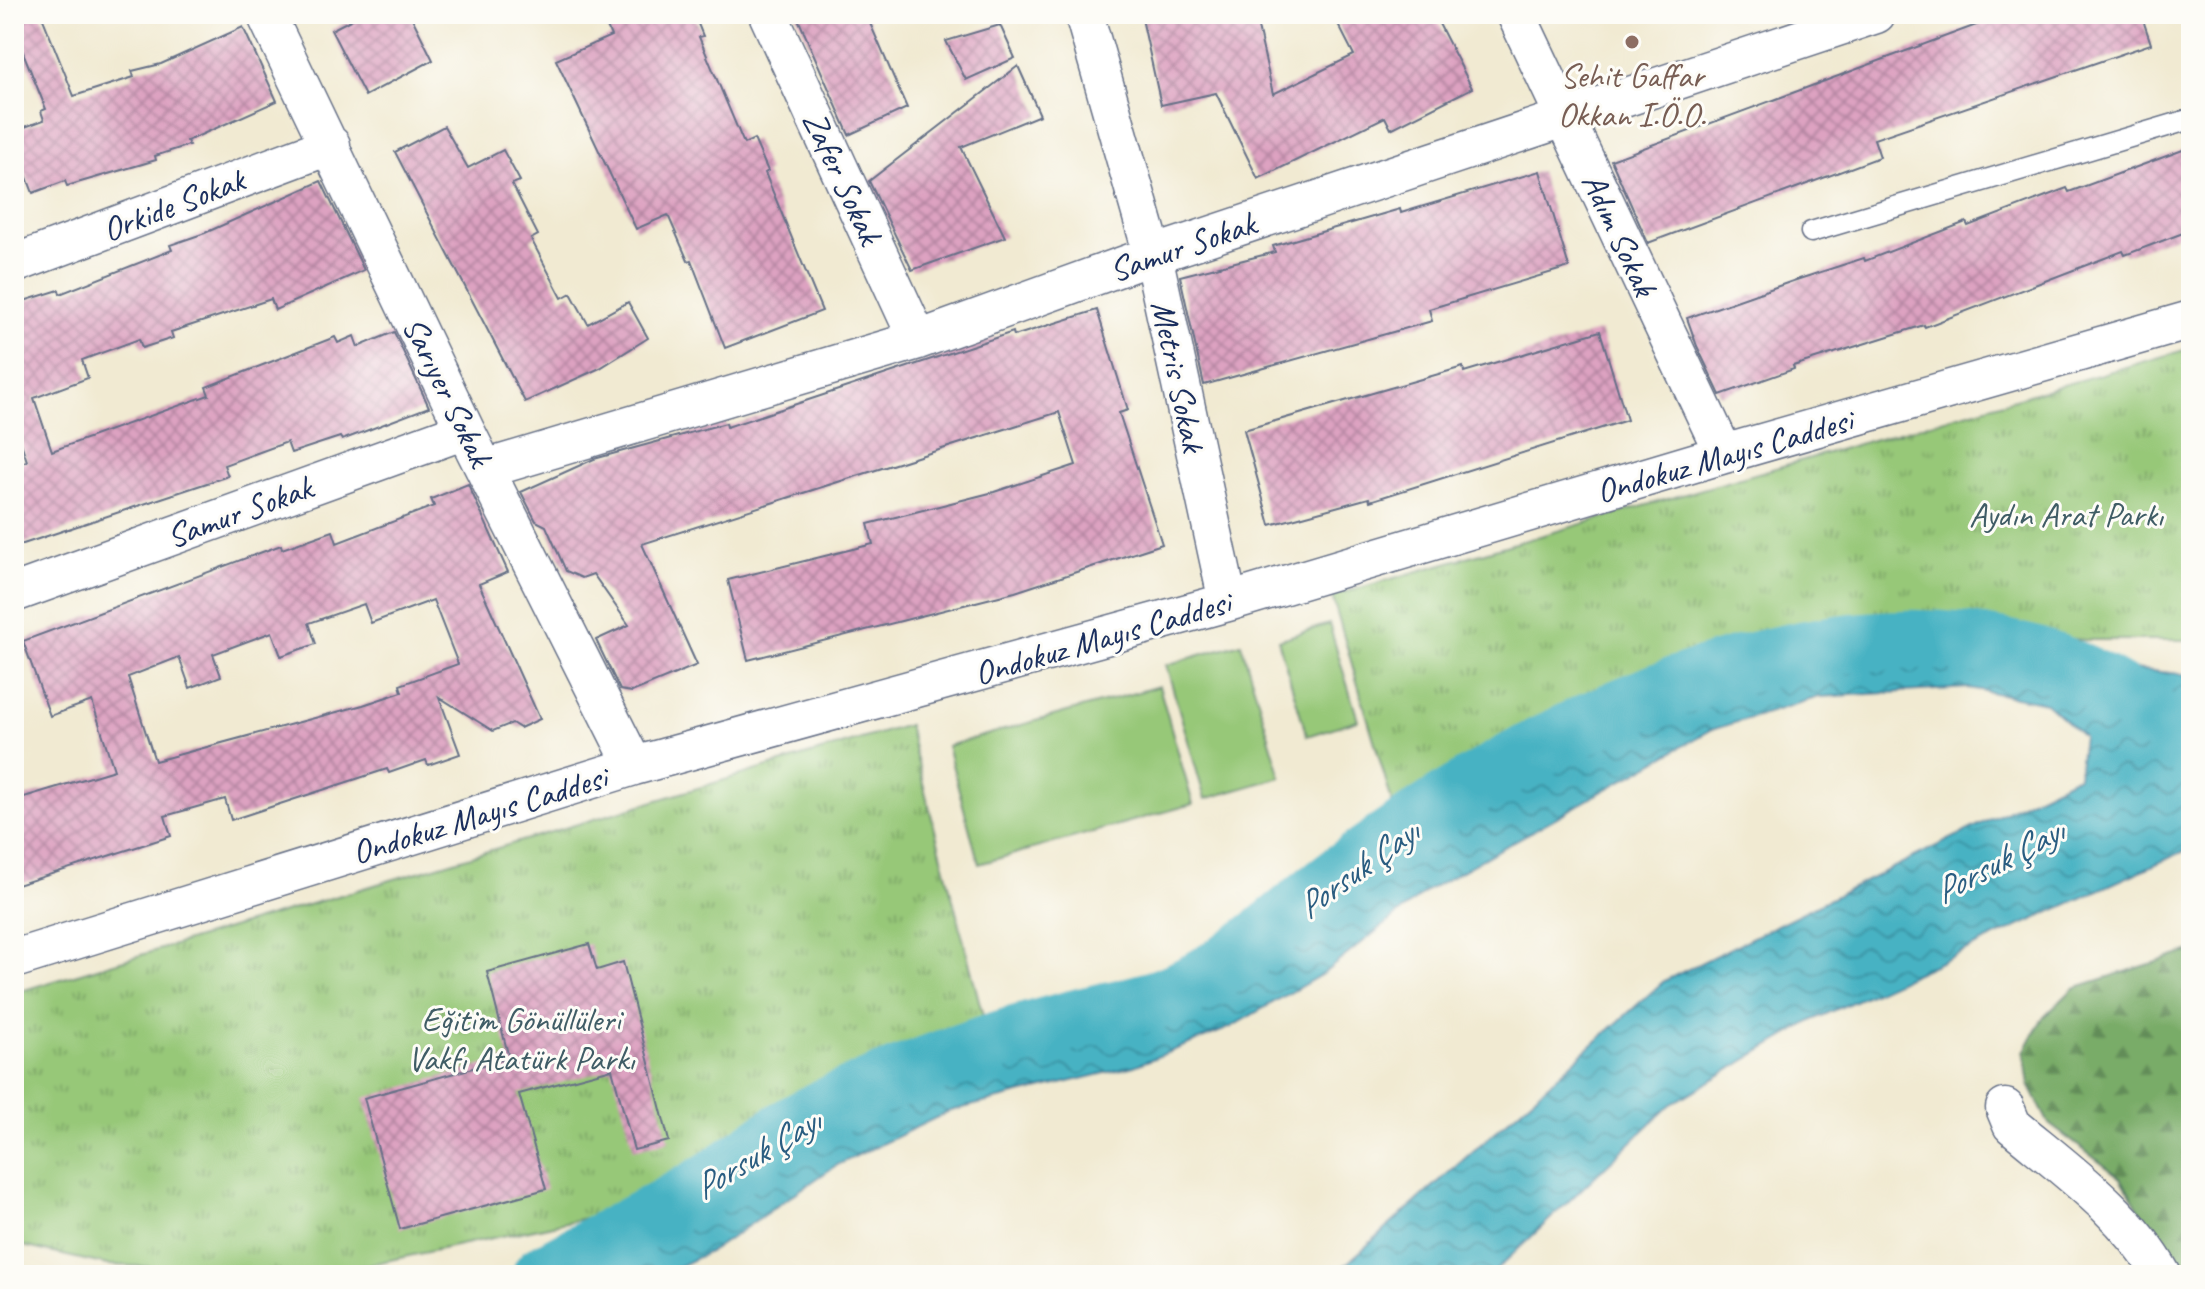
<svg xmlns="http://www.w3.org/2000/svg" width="2205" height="1289" viewBox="0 0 2205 1289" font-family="Caveat,sans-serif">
	<defs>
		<pattern id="forest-firs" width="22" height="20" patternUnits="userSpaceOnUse" patternTransform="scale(2)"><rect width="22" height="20" fill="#79ac68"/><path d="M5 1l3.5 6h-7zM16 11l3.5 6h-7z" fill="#628c59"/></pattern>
		<pattern id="park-tufts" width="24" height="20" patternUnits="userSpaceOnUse" patternTransform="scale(2)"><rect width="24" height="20" fill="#97c878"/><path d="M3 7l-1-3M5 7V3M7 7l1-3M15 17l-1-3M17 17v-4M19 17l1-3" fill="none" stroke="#7aa366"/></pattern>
		<pattern id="water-waves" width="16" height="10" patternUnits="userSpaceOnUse" patternTransform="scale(2)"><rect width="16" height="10" fill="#46b2c3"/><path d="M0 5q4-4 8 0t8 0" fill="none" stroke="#3a91a2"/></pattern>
		<pattern id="building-cross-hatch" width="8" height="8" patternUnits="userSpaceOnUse" patternTransform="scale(2)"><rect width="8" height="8" fill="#dda2c1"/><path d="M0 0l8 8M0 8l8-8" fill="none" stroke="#b284a0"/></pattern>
	</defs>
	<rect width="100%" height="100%" fill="#fdfcf7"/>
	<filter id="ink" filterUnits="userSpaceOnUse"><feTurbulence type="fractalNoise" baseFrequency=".0125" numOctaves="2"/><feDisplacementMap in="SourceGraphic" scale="16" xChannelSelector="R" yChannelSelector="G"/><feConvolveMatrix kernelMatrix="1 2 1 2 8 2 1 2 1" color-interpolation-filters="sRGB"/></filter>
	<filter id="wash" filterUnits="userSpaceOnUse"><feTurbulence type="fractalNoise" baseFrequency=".006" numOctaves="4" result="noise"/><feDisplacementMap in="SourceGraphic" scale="32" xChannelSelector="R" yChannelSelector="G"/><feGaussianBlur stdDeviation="1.8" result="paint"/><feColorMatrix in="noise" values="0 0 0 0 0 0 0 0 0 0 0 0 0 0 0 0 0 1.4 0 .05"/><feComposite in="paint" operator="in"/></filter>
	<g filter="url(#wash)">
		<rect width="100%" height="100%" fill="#f1ead2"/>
		<path fill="url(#forest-firs)" stroke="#4a6e63" stroke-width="2" d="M2191 951V1275H2177L2121 1178 2049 1124 2029 1085 2024 1052 2042 1019 2074 988Z"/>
		<path fill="url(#park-tufts)" stroke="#597c6b" stroke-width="2" d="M2191 348V640H2084L1861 619 1631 685 1395 812 1332 596Z
			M908 725 984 1020 809 1098 590 1217 325 1274 107 1265 14 1244V993Z"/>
		<path fill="#97c878" stroke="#597c6b" stroke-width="2" d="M1329 624 1358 720 1307 736 1278 640Z
			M1241 643 1281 777 1205 799 1166 665Z
			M1159 686 1193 804 979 864 947 746Z"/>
		<path fill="url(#water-waves)" stroke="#307090" stroke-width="2" d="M1904 646 2191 675V848L1815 1019 1670 1105 1491 1275H1334L1664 981 2078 776 2083 736 2046 703 1969 688 1819 697 1711 730 1428 890 1324 973 1229 1028 1134 1066 950 1111 835 1166 713 1250 661 1275H526L613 1246 725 1189 811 1124 924 1074 1173 1013 1270 964 1402 857 1674 704 1773 669Z"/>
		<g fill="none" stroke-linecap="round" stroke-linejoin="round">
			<path stroke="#46b2c3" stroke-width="60" d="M542 1275C596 1244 651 1218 704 1186 736 1167 764 1142 796 1124 833 1103 874 1086 914 1071 966 1050 1019 1034 1072 1020 1111 1010 1151 1005 1187 987 1232 964 1268 933 1307 901 1342 872 1381 845 1419 820 1632 676 1975 535 2191 750"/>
		</g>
		<g id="blocks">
			<path fill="url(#building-cross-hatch)" fill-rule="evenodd" d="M14 14H41L74 96 134 77 132 71 161 64 243 27 277 101 187 141 189 145 155 156 156 160 67 186 65 181 33 193 14 143V131L44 120 41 111 46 109 14 30Z
				M362 14H410L433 60 365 96 331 30Z
				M601 14H694L703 36 699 37 744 144 754 139 768 171 765 173 822 311 725 348 691 260 688 261 668 215 636 229 556 60 611 36Z
				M796 14H866L907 108 849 135Z
				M1141 14H1255L1273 94 1354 55 1333 14H1434L1472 88 1391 129 1385 117 1258 179 1216 93 1161 105Z
				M2006 14H2141L2151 44 1874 139 1880 157 1648 243 1611 160Z
				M1000 25 1015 58 966 80 946 41Z
				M1018 66 1040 115 961 147 1005 237 912 270 869 181Z
				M444 126 468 168 503 150 520 181 512 184 538 235 531 239 562 298 571 293 588 324 628 302 648 338 600 368 525 402 395 152Z
				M2191 147V230L2125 255 2123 251 1925 327 1924 325 1793 366 1794 369 1720 395 1697 346 1687 318 1793 281 1864 258 1865 261 1966 222 1968 226 2067 188 2069 192Z
				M1540 171 1569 267 1429 309 1432 321 1204 385 1180 276 1275 252 1273 246 1400 209 1401 213Z
				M321 181 364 270 275 310 271 299 171 332 173 338 142 348 139 339 82 360 88 378 34 398 52 451 209 395 206 387 335 337 338 343 354 336 358 347 394 332 429 407 342 440 340 437 291 453 287 442 224 465 228 476 14 547V465L27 461 14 422V304L59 290 60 294 172 250 170 245 205 233Z
				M1097 310 1128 410 1119 413 1162 544 1015 592 748 660 728 580 873 544 868 524 994 492 1076 465 1059 412 642 544 697 665 632 692 620 690 596 640 629 625 593 574 582 578 566 571 546 526 536 521 521 492 594 459 726 423 727 427 1013 332 1014 336Z
				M1600 331 1627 420 1370 501 1369 498 1270 525 1244 430 1463 367 1464 372Z
				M468 484 508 572 479 584 540 719 520 728 512 723 493 731 439 697 460 754 428 765 426 760 389 773 387 769 231 820 225 799 165 816 171 836 14 886V800L114 770 92 701 50 716 23 641 281 545 282 549 333 531 337 543 434 506 431 499ZM433 600 458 664 400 685 402 692 363 705 155 761 128 677 179 657 190 688 221 676 213 654 272 632 281 656 316 644 309 623 364 604 371 623Z
				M589 944 597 970 623 962 669 1141 634 1150 612 1069 519 1094 546 1189 400 1229 364 1098 509 1058 487 972Z"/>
		</g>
	</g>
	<g filter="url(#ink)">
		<use href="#blocks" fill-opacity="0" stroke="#667087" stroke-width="2"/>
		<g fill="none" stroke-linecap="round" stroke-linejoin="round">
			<defs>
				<path id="service" d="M1811 232 2191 119"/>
				<path id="minor" d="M266 14 465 430 634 766
					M768 14 918 340
					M1084 14 1153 255 1228 602
					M1516 14 1724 454
					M14 264 331 145
					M485 469 918 340 1153 255 1876 14
					M14 593 465 430
					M14 959 634 766 1228 602 1724 454 2191 320
					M2005 1108 2012 1125C2066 1170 2127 1213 2162 1275"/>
			</defs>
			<use href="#service" stroke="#667087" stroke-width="23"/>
			<use href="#minor" stroke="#667087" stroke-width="41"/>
			<use href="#service" stroke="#fff" stroke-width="20"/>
			<use href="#minor" stroke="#fff" stroke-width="38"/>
		</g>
	</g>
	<circle fill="#8d6e63" stroke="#fdfcf7" stroke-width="3" cx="1632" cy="42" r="8"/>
	<g text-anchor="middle" stroke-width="6" stroke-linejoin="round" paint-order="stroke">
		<g font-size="34" fill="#785e54" stroke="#fdfcf7">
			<text x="1632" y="87">Sehit Gaffar<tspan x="1632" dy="39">Okkan I.Ö.O.</tspan></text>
		</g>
		<g font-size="34" fill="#1b2f5e" stroke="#fdfcf7">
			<text transform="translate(843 177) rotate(65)" y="12">Zafer Sokak</text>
			<text transform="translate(173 204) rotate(-21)" y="12">Orkide Sokak</text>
			<text transform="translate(1620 234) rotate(65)" y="12">Adım Sokak</text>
			<text transform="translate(1182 246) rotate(-19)" y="12">Samur Sokak</text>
			<text transform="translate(1179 376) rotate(78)" y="12">Metris Sokak</text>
			<text transform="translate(448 391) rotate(64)" y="12">Sarıyer Sokak</text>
			<text transform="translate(1724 455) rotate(-16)" y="12">Ondokuz Mayıs Caddesi</text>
			<text transform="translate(239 511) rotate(-20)" y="12">Samur Sokak</text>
			<text transform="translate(1102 637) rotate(-16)" y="12">Ondokuz Mayıs Caddesi</text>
			<text transform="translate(479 814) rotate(-17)" y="12">Ondokuz Mayıs Caddesi</text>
		</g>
		<g font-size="34" fill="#405d66" stroke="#fdfcf7">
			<text x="2066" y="526">Aydın Arat Parkı</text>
			<text x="521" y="1031">Eğitim Gönüllüleri<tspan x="521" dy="39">Vakfı Atatürk Parkı</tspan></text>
		</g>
		<g font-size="36" font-style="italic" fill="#2a5d81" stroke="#fdfcf7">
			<text transform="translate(1998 860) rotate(-28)" y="13">Porsuk Çayı</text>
			<text transform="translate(1357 868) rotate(-36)" y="13">Porsuk Çayı</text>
			<text transform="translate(756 1153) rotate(-31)" y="13">Porsuk Çayı</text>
		</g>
	</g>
	<rect width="2205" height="1289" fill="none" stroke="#fdfcf7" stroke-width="48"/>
</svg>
